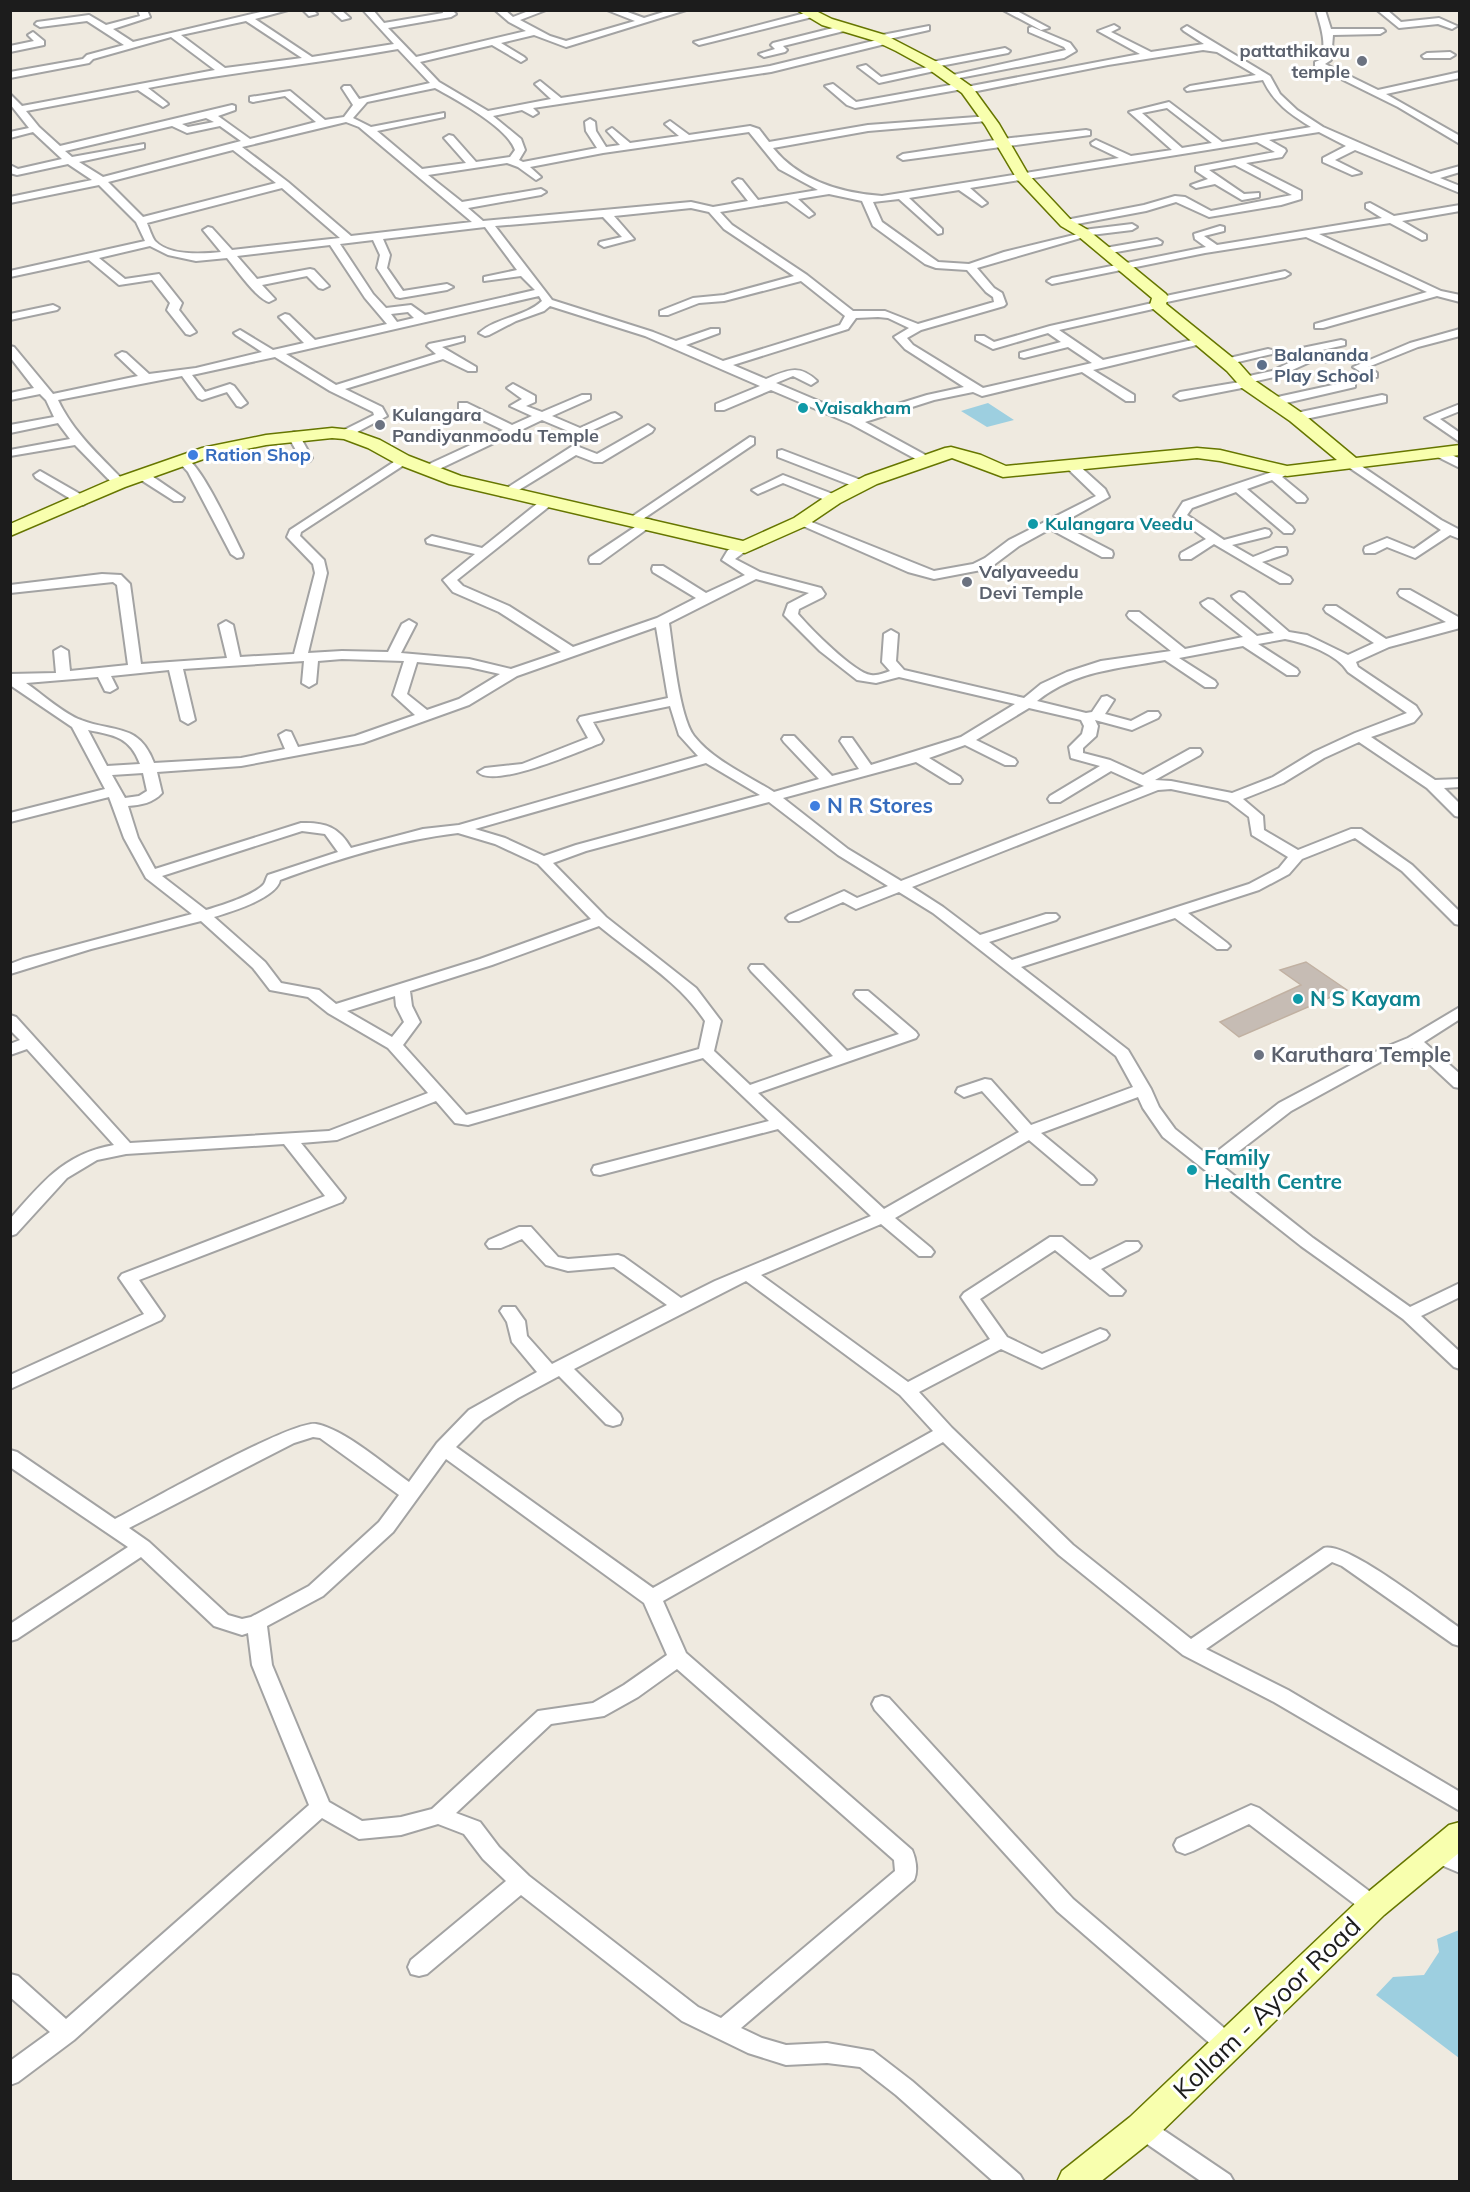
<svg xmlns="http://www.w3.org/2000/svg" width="1470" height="2192" viewBox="0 0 1470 2192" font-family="Mulish,sans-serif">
	<rect width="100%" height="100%" fill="#efeae0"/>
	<path fill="#9dcfe0" d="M988 403 1014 420 987 427 961 411Z
		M1459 1930V2058L1376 1995 1393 1977 1424 1975 1439 1952 1437 1939Z"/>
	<path fill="#c6bcb4" stroke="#c1b1a2" stroke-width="1.5" d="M1306 962 1347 990 1239 1037 1220 1022 1301 985 1280 970Z"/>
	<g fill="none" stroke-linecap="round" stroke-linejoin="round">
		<defs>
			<path id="street" d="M138 10H147L150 17 113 29 133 42 269 10H288L255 19 312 57 394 44 363 10H373L384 23 443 13 442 10 454 12 456 14 451 17 388 28 416 57 526 31 509 22 495 10H505L513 17 531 10H546L520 20 550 36 566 41 635 21 607 10H622L644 18 670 10H686L566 47 534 35 501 43 524 57 526 59 521 62 492 45 420 62 439 82 488 111 551 99 535 84 540 81 561 98 770 66 877 40V36L929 26V30L889 39V43L771 72 533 108 538 113 533 116 522 110 493 116 521 139 525 150 519 160 523 162 597 148 586 131 585 122 590 119 595 122 596 131 606 147 620 145 607 131 612 128 630 143 679 136 665 124 670 121 689 135 750 126 759 129 769 142 868 125 990 116 992 118 987 121 868 131 773 148C800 181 841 193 882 196L1119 158 1092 145 1091 143 1096 140 1131 156 1172 150 1129 112 1169 102 1222 142 1311 127C1290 114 1274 103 1263 80L1187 91 1185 89 1190 86 1256 75 1217 52 1203 50 1108 65 967 93 964 92 963 89 855 108 847 105 825 86 833 84 856 102 962 83 965 84 966 87 1140 54 1098 31 1114 25 1119 28 1111 32 1151 52 1204 44 1184 31 1182 29 1187 26 1270 76 1280 94 1297 110 1323 127 1431 174 1460 166V172L1440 178 1460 186V193L1355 150 1335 160 1361 173 1352 175 1323 162V158L1346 146 1319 132 1269 140 1285 149 1286 151 1282 157 1246 163 1301 191V199L1281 205 1209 217 1176 202 1146 211 1066 226 1061 223 1066 220 1144 205 1175 196 1185 197 1211 211 1292 195 1235 165 1209 170 1244 194 1259 193V197L1242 200 1215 184 1196 188 1191 185 1208 179 1196 171V167L1275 152 1257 142 970 188 987 203 982 206 959 190 909 198 942 229V233L938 234 899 199 873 202 882 222 938 262 969 264 1004 252 1078 234 1083 230 1132 224 1137 227 1132 230 1091 235 977 268 994 288 1002 293 1006 304 1004 306 921 330 907 338 913 345 983 388 1092 363 1068 347 1024 358 1020 357V353L1061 342 1048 333 993 349 976 340V336H984L994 342 1050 326 1157 302V298L1161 297 1285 271 1290 274 1285 277 1162 303V307L1059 330 1103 360 1201 338 1205 339V343L1093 370 1134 395V401H1126L1082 372 982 396 973 392 934 400 865 422 929 457 931 460 925 464 851 424 771 390 724 410H716V404L760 386 645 336 550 306 544 311 516 321 489 335 485 336 479 333C497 317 525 317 542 301L539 296 286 354 336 385 436 354 427 346 429 344 464 337V341L442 347 476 367V371H468L443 359 345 389 382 407 387 416 346 438 342 437V431L374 415 373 412 330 391 275 357 192 375 205 392 230 384 234 386 247 403 241 407 237 406 227 392 202 400 198 398 182 376 58 400C73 432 99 455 123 480L125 483 123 486H115L75 445 10 456V450L70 439 58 423 10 433V425L54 417 46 400 40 394 10 400V393L34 388 10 357V346L14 347 53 394 138 376 116 355 122 352 126 353 149 374 196 368 262 352 236 335 234 333 240 330 273 350 304 343 279 317 285 314 289 315 315 340 387 324 365 298 330 245 237 256 257 279 310 269 314 270 329 286 323 289 319 288 307 276 262 285 275 299 269 302C256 298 237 270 227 258L196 261 168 255 150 246 99 258 125 279 159 274 182 303 179 310 196 332 190 335 186 334 167 310 170 303 152 280 119 285 89 260 10 277V271L145 241 136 222 99 185 10 203V197L92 180 68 164 17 175 10 173V165L18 169 62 159 33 132 10 138V132L29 128 10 104V94L22 106 215 70 171 37 93 59 89 63 10 78V72L83 59 87 55 124 45 87 21 40 27 35 24 37 22 89 15 106 25 140 16ZM246 21 302 58 225 68 181 35ZM398 49 430 83 359 99 350 86H344L342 88 353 105 344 117 325 120 290 91 250 97V101L253 102 285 96 316 122 250 139 218 116 235 110V106L232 105 60 146 39 127 26 111 138 90 163 107 168 104 166 102 148 88C231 72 315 64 398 49ZM435 88C457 100 507 127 515 150L510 157 476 162 453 136 449 135 444 138 466 163 422 169 377 131 444 117V113L371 127 353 118 367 102ZM1167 108 1212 143 1182 148 1142 113ZM206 118 214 122 188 127 182 124ZM346 122 359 127 472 222 351 236 288 182 242 147ZM172 126 187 133 220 126 241 141 103 177 79 162 144 148V144L72 157 65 151ZM749 132 779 169 818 190 758 200 742 180 738 179 733 182 748 201 713 207 691 202 483 221 468 208 541 195 546 192 541 189 462 202 428 175 507 163 518 167 536 180 541 177 530 167 603 153ZM233 150 276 183 143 217 108 182ZM282 188 340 238 232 250 212 228 208 227 203 230 221 252C203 254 169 256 155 241 152 237 149 228 147 223ZM829 194 862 201 873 226 925 264 936 268 967 270 986 292 993 297 994 302 918 324 885 311H853L807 275 732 225 720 212 787 201 809 217 814 214 798 199ZM691 208 709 212 724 229 794 276 724 295 693 298 660 311V315H668L699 303 724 301 801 281 845 316 840 325 723 361 686 345 719 333V329H711L676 341 653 332 552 300 495 226 603 217 622 237 600 242 599 244 604 247 634 239 614 216ZM485 227 517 270 484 277V281L521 276 535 290 425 315 411 305 386 308 373 294 340 244 373 240 380 255 377 268 396 297 400 298 447 290 453 287 447 284 403 291 387 268 390 255 383 239ZM408 312 414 318 397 322 391 314ZM878 317 888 318 909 328 894 337 905 349 964 387 927 395 856 417 776 383 793 376 811 385 817 381C798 363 787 371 766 379L733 365 848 329 856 318Z
				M303 10H313L317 14 309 16Z
				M331 10H341L350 18 342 20Z
				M1003 10H1015L1049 28 1041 30Z
				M1316 10H1325L1331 29H1383L1385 31 1380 34 1333 35 1331 60 1325 64 1378 90 1460 72V78L1386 94 1460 136V144L1398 107 1315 66V62L1322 59C1326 41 1321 27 1316 10Z
				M1377 10H1387L1401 22 1439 18 1457 26 1452 29 1438 24 1399 28Z
				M813 11 818 14 816 16 699 45 694 42Z
				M845 25 850 28 848 30 783 46 787 50 785 52 764 57 759 54 775 49 771 45 773 43Z
				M1032 27 1070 43 1076 51 1064 58 949 80 944 77 1066 50 1064 47 1029 32V28Z
				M33 32 44 41V45L10 52V46L34 41 28 35Z
				M1005 48 1010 51 1008 53 940 66 939 70 879 83 858 67 866 65 881 77 928 67 929 63 932 62Z
				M1427 53 1450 52 1455 55 1450 58H1424L1422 56Z
				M1086 130 1090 131V135L903 160 898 157 903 154 1002 139Z
				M1370 203 1394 216 1460 205V211L1402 221 1426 235V239L1422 240 1390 223 1319 234 1441 291 1460 295V302L1437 296 1323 328H1315V324L1427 292 1306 237 1205 253 1052 284 1047 281 1052 278 1206 247 1195 239 1194 234 1220 226 1224 227V231L1204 236 1217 245 1382 218 1366 208V204Z
				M1157 239 1162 242 1161 244 1105 254 1100 251 1105 248Z
				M53 305 59 308 57 310 10 320V314Z
				M1460 329V336L1418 347 1368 367 1377 373V377H1369L1353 367 1410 343Z
				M1341 340 1345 341V345L1313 352 1315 355 1345 357V361L1310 362 1279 376 1252 382V386L1180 400 1174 396 1180 392 1240 382V378L1272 371 1303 356 1300 350 1302 348Z
				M1268 349 1272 350V354L1225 365 1219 362 1221 360Z
				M1351 381 1355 383V387L1273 406 1267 402 1273 398Z
				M513 384 535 396V402L526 406 542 412 582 395H590V399L552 416 580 428 611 414 615 413 621 417 580 436 542 420 433 472H425V466L503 430 459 409V403H467L512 425 532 416 510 406 522 399 507 388Z
				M1382 395 1386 396V402L1296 421 1290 417 1296 413Z
				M1460 404V411L1440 419 1460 433V442L1425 418Z
				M648 425 654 429 652 432 602 462H594L576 455 509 496H501L499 493 571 447H579L597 454Z
				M294 432 298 433 312 458 310 461 306 462 302 461 288 436Z
				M750 437 754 438V444L637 523H629L627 520Z
				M782 450 866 482 868 485 866 488H858L778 457V451Z
				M1442 450 1460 459V468L1438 457V451Z
				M183 456C201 462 233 535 243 554L242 557 237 558 231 554 188 472 177 460Z
				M403 456 409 460 407 463 301 532 300 536 324 560 327 573 308 653 342 651 388 652 402 624 409 620 416 624 401 653 469 659 511 669 561 652 499 612 453 592 443 580 475 554 427 543 426 540 432 536 482 548 543 499 547 498 553 502 551 505 457 580 463 586 509 606 573 647 657 618 696 598 653 572 652 569 653 566H663L706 593 745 575 722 560 728 550 745 543 751 547 735 559 760 572 821 588 825 594 823 597 799 609 798 614C810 628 854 673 871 675 878 676 884 673 890 671L882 662 884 634 891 630 898 634 896 661 904 670 1024 698 1041 684 1067 672 1101 661 1171 651 1129 618 1127 615 1129 612H1139L1185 649 1243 637 1203 606 1201 603 1208 599 1213 600 1257 636 1274 633 1234 599 1232 596 1239 592 1244 593 1289 632 1307 635 1348 655 1374 643 1326 612 1324 609 1326 606H1336L1386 639 1446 622 1400 596 1398 593 1400 590H1410L1460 618V628L1389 647 1356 662 1358 667 1416 706 1421 714 1414 722 1371 737 1435 780 1460 779V787L1444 788 1460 804V817L1455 816 1427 788 1359 742 1324 758 1283 783 1243 799 1263 816 1264 830 1298 850 1351 829H1361L1412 865 1460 912V925L1455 924 1402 871 1355 838 1302 859 1289 874 1259 890 1188 913 1227 943 1230 946 1227 949H1217L1175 918 1021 967 1128 1050 1151 1089 1159 1107 1175 1129 1210 1157 1279 1103 1381 1049 1408 1038 1460 1007V1019L1424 1042 1460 1074V1088L1454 1087 1412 1048 1393 1055 1291 1111 1221 1165 1313 1238 1410 1307 1460 1283V1297L1421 1316 1460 1352V1369L1454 1367 1403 1319 1301 1246 1163 1137 1143 1108 1138 1097 1041 1133 1093 1176 1096 1180 1093 1184H1081L1029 1140 895 1218 931 1248 934 1252 931 1256H919L881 1224 761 1275 908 1382 990 1339 961 1297 964 1293 1050 1237H1062L1090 1260 1126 1242H1138L1141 1246 1138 1250 1101 1269 1125 1291 1122 1295H1110L1055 1250 980 1299 1007 1337 1042 1354 1100 1329 1106 1331 1109 1335 1106 1339 1042 1368 1001 1349 919 1392 952 1428 1073 1545 1191 1639 1324 1548C1347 1541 1436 1612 1460 1628V1646L1453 1644 1342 1566 1332 1562 1206 1649 1288 1690 1460 1792V1811L1274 1702 1183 1655 1059 1555 943 1442 663 1601 686 1653 912 1850C916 1859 918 1871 914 1880L741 2028 762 2038 786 2045 827 2043 873 2051 912 2081 1020 2175 1024 2182H994L896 2095 860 2067 827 2063 786 2065 748 2053 682 2021 521 1895 427 1974 419 1976 411 1974 408 1967 411 1960 506 1881 483 1859 464 1834 438 1824 401 1835 359 1839 322 1818 74 2040 18 2082 10 2085V2061L50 2032 10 1997V1974L18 1976 66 2019 309 1805 252 1665 248 1633 242 1635 214 1626 141 1557 17 1639 10 1641V1624L128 1547 10 1467V1450L17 1452 115 1519C146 1503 292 1420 316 1424 344 1429 385 1465 409 1482L437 1443 469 1410 537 1372 512 1342 507 1322 500 1311 503 1307H515L525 1321 527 1336 552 1364 667 1305 614 1267 568 1271 546 1265 522 1239 501 1248H489L486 1244 489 1240 519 1227H531L558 1257 568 1259 618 1255 624 1257 681 1298 715 1281 871 1216 778 1129 600 1175 594 1174 592 1170 594 1166 769 1121 703 1058 468 1125 455 1123 436 1101 337 1140 301 1143 342 1194 345 1198 342 1202 139 1280 164 1316 161 1320 10 1389V1375L144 1314 119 1278 122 1274 325 1196 284 1144 126 1154 97 1160 67 1178 16 1234 10 1236V1219C42 1183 63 1154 114 1145L27 1049 10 1055V1044L20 1040 10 1030V1015L16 1017 130 1143 329 1131 428 1093 388 1048 328 1013 308 997 270 990 253 968 201 921 91 949 10 974V964L23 959 192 914 146 878 124 838 109 797 10 822V813L105 789 72 727 10 685V674L56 673 54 651 61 647 68 651 70 671 128 665 117 585 113 582 10 593V585L102 574 121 575 130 584 141 664 227 658 219 625 226 621 233 625 240 657 294 654 315 573 313 564 287 537 290 530ZM756 579 809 593 788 604 784 615 820 651 857 680 876 683 899 677 1015 704 961 737 871 765 852 738H842L840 741 859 769 832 776 794 736H784L782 739 784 742 819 779 774 792C747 775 714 761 694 736 679 716 673 649 669 623ZM656 627 668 698 580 717 578 720 588 738 522 764 485 768 478 772C494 789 580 751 601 743L603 740 593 722 670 706 679 735 698 756 459 825 423 829 351 848C339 827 325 822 301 823L155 869 138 838 128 806C141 805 153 803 162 793L157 772 241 766 363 743 469 705 517 676ZM1285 639C1306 643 1337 654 1348 672L1407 713 1355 733 1314 752 1273 777 1232 793 1171 781 1155 780 1200 755 1202 752 1200 749H1190L1143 775 1110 760 1083 753V748L1096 736 1098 726 1095 720 1132 730 1158 718 1160 715 1158 712H1148L1131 721 1105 714 1114 700 1107 696 1102 697 1092 712 1086 713 1037 701C1076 670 1118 669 1165 660L1205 687H1215L1217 684 1215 681 1179 658 1243 646 1287 675H1297L1299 672 1297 669 1258 644ZM342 659 404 661 393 695 415 715 355 736 298 747 291 732 286 731 279 735 285 749 241 758 154 763C139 723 115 733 81 720 64 714 42 694 26 683L98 677 105 691 110 692 117 688 111 676 169 670 181 720 188 724 195 720 183 669 304 661 302 683 309 687 316 683 318 661ZM417 662 469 667 500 674 459 699 427 710 407 694ZM1029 708 1081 720 1084 726 1082 734 1069 747 1071 758 1100 766 1050 796 1048 799 1050 802H1060L1111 771 1144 786 901 881 848 849 783 798 916 762 950 783H960L962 780 960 777 929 758 965 745 1005 765H1015L1017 762 1015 759 976 740ZM88 730C114 735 130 737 140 764L107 766ZM706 763 760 795 576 845 544 856 505 838 475 829ZM143 773 147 791 139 796 125 798 112 775ZM1171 789 1228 801 1249 817 1252 835 1288 857 1279 868 1249 884 1012 960 989 942 1056 920 1059 917 1056 914H1046L980 935 943 907 912 887 1158 790ZM769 802 838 855 888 886 857 898 844 891 789 915 786 918 789 921H799L843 902 856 909 899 892 933 913 1116 1056 1133 1087 1031 1125 991 1080 985 1079 958 1088 956 1092 964 1097 982 1091 1019 1132 884 1209 758 1093 916 1038 918 1035 916 1032 868 991H856L854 994 856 997 899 1034 847 1051 763 965H751L749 968 751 971 833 1056 750 1085 714 1051 721 1021 696 988 606 917 553 863 586 851ZM302 831 325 834 338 852 268 875C266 878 266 881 264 884 255 895 220 906 206 910L162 876ZM458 833 495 844 538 864 591 919 480 959 336 1004 319 990 281 983 265 962 214 917C230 912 277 898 280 880 337 859 398 840 458 833ZM599 926C636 957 678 980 705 1021L699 1049 466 1115 403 1045 420 1022 412 1006 410 991 492 965ZM395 996 396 1006 404 1022 392 1037 347 1011ZM746 1281 900 1395 933 1431 653 1588 456 1447 483 1420 518 1398 559 1376 606 1424 613 1426 620 1424 622 1419 620 1414 574 1369ZM313 1437 320 1438 399 1495 379 1522 309 1586 251 1617 242 1619 228 1615 149 1542 129 1528 294 1443ZM446 1459 644 1603 667 1655 624 1685 593 1703 538 1711 432 1809 401 1817 362 1821 329 1802 272 1665 267 1626 323 1596 393 1532ZM677 1669 894 1860 895 1871 721 2018 698 2007 529 1876 499 1847 480 1822 456 1813 551 1724 604 1716 638 1697Z
				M1351 459 1441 520 1460 530V539L1450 535 1415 558 1387 547 1375 553H1365L1364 550 1365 547 1387 538 1414 549 1441 530 1347 466 1345 463Z
				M1071 461 1075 462 1105 489 1109 497 1060 524 1112 551 1113 554 1112 557H1102L1050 529 1019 546 995 564 981 570 934 579 908 572 794 522 800 518 804 519 934 571 973 564 985 558 1009 540 1096 496 1067 468 1065 465Z
				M1287 467 1293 471 1282 477 1305 496 1307 499 1305 502H1297L1272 480 1247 489 1292 527 1294 530 1292 533H1284L1236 492 1192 508 1187 515 1224 540 1265 529 1269 530 1271 533 1269 536 1232 545 1253 557 1276 548H1286L1287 551 1286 554 1262 562 1290 577 1292 580 1290 583H1280L1214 544 1191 559H1181L1180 556 1181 553 1206 539 1174 516 1183 502Z
				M40 471 87 498 89 501 83 505 79 504 36 478 34 475Z
				M142 471 146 472 184 498 182 501H174L138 478 136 475 138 472Z
				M783 475 838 496 840 499 838 502H830L783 483 758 494 752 490Z
				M647 519 651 520 653 523 651 526 600 563H590L589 560 590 557Z
				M882 1696 889 1698 1073 1899 1237 2039 1240 2046 1237 2053 1229 2056 1221 2053 1057 1911 875 1710 872 1704 875 1698Z
				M1251 1805 1259 1808 1381 1900 1384 1906 1381 1912 1373 1915 1365 1912 1249 1824 1193 1851 1185 1854 1177 1851 1174 1845 1177 1839Z
				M1435 1844 1460 1854V1873L1427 1859 1424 1853 1427 1847Z
				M1142 2118 1150 2121 1230 2175 1234 2182H1202L1134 2135 1130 2128 1134 2121Z"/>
			<path id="secondary" d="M797 10H814L832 19 885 35 937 62 972 87 999 124 1028 174 1071 220 1088 230 1166 294 1168 297 1166 304 1239 363 1254 380 1302 413 1356 458 1460 445V455L1287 476 1220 461 1197 458 1003 477 952 458 877 484 840 503 806 526 745 553 449 484 397 464 368 448 344 439 332 438 266 445 212 456 125 487 10 536V524L113 479 202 448 266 435 332 428 352 430 380 440 409 456 461 476 743 541 794 518 828 495 865 476 945 448 951 447 981 455 1006 466 1197 448 1220 450 1287 466 1337 460 1290 421 1242 388 1227 371 1152 308 1150 305 1152 298 1078 236 1061 226 1017 179 985 125 962 93 927 68 896 51 875 41 822 25Z
				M1460 1822V1852L1384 1915 1154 2139 1100 2182H1057L1062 2171 1130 2117 1362 1897 1449 1825Z"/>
		</defs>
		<use href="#street" stroke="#a3a3a3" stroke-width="4"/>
		<use href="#secondary" stroke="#667600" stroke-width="3"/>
		<use href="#street" fill="#fff" fill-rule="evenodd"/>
		<use href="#secondary" fill="#f8ffae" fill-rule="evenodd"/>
	</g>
	<g fill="#6b7280" stroke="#fff" stroke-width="2">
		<circle cx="1362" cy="61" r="6"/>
		<circle cx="380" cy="425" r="6"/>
		<circle cx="967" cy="582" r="6"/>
		<circle cx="1259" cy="1055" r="6"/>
	</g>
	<circle fill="#5c6f8a" stroke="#fff" stroke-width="2" cx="1262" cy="365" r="6"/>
	<g fill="#0f9aa8" stroke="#fff" stroke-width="2">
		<circle cx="803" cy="408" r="6"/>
		<circle cx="1033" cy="524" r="6"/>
		<circle cx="1298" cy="999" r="6"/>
		<circle cx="1192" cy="1170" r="6"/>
	</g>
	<g fill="#3f7fe0" stroke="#fff" stroke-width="2">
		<circle cx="193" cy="455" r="6"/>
		<circle cx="815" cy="806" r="6"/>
	</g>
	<g text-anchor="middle" stroke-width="6" stroke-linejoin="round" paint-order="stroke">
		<g font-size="18" font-weight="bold" fill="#5b616d" stroke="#fff" text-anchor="start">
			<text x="1350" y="57" text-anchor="end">pattathikavu<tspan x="1350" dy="21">temple</tspan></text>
			<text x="392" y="421">Kulangara<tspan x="392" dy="21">Pandiyanmoodu Temple</tspan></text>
			<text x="979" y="578">Valyaveedu<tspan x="979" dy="21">Devi Temple</tspan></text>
		</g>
		<g font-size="18" font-weight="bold" fill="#4e5e75" stroke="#fff" text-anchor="start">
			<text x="1274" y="361">Balananda<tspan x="1274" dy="21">Play School</tspan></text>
		</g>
		<g font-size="18" font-weight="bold" fill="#0d838f" stroke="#fff" text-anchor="start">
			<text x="815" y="414">Vaisakham</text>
			<text x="1045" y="530">Kulangara Veedu</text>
		</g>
		<g font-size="18" font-weight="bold" fill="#366cbe" stroke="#fff" text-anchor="start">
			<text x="205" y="461">Ration Shop</text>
		</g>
		<g font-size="21" font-weight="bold" fill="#366cbe" stroke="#fff" text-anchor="start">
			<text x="827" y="813">N R Stores</text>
		</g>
		<g font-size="21" font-weight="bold" fill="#0d838f" stroke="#fff" text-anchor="start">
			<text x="1310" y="1006">N S Kayam</text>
			<text x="1204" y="1165">Family<tspan x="1204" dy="24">Health Centre</tspan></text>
		</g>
		<g font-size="21" font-weight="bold" fill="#5b616d" stroke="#fff" text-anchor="start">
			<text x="1271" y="1062">Karuthara Temple</text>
		</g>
		<g font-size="26" fill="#1c1c1c" stroke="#fff">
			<text transform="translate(1267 2008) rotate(-44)" y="9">Kollam - Ayoor Road</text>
		</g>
	</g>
	<rect width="1470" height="2192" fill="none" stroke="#1c1c1c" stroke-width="24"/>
</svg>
